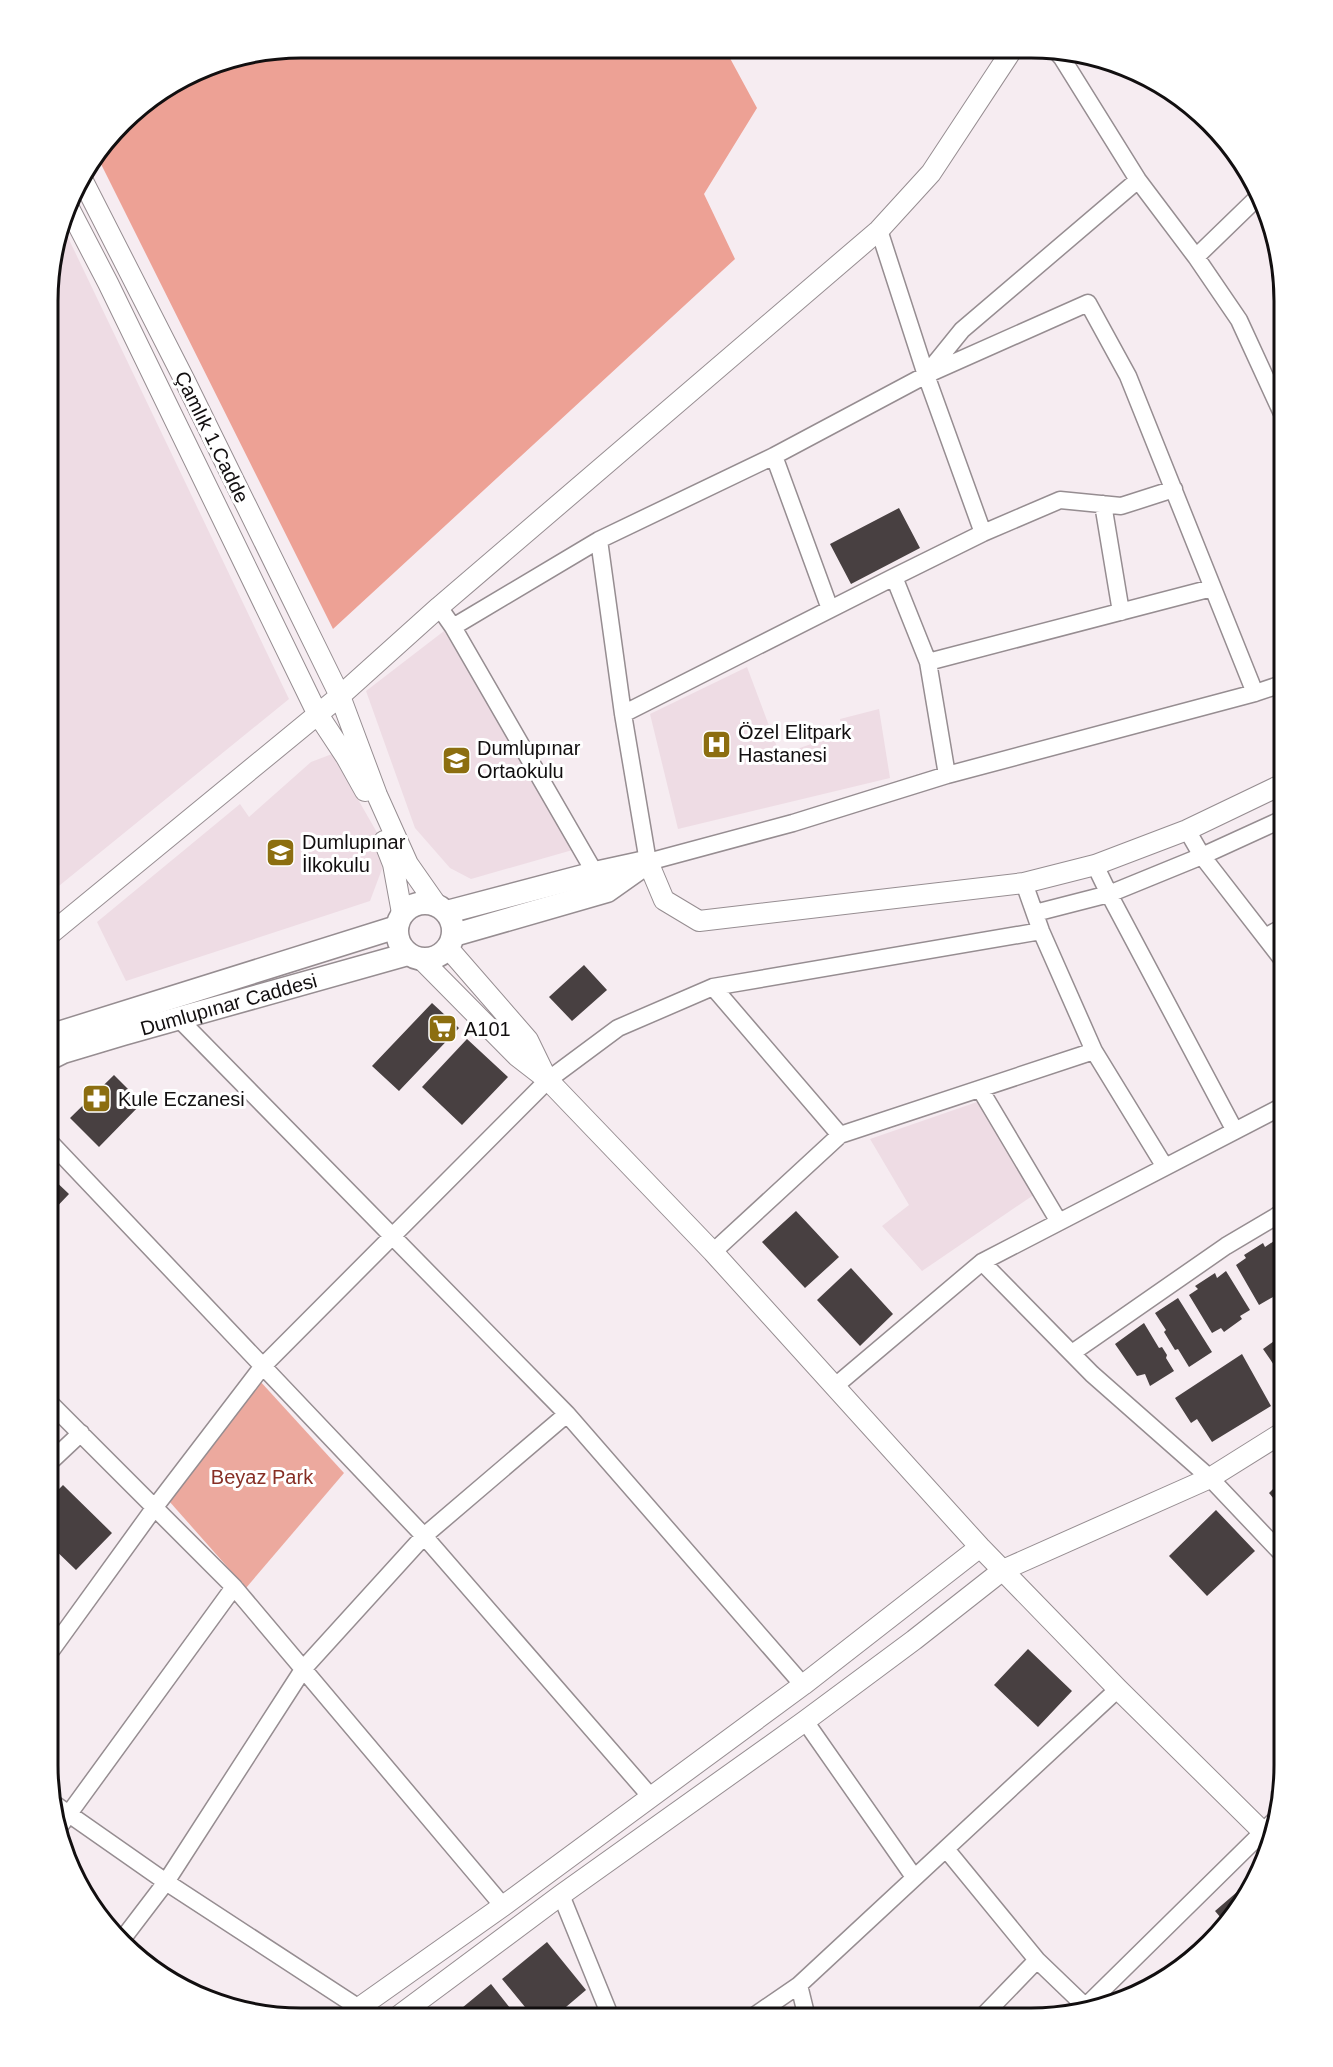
<svg xmlns="http://www.w3.org/2000/svg" width="1333" height="2067" viewBox="0 0 1333 2067" font-family="Arial,sans-serif">
	<rect width="100%" height="100%" fill="#f6ecf1"/>
	<path fill="#eedce4" d="M63 227 289 699 49 894 50 269Z
		M444 631 576 849 471 879 450 868 415 828 366 691Z
		M747 667 780 755 842 733 840 719 879 709 890 778 678 829 650 714Z
		M332 754 379 836 382 869 370 901 126 981 97 922 240 804 249 817 311 762Z
		M977 1102 986 1105 1038 1192 922 1271 882 1226 909 1205 870 1139Z"/>
	<path fill="#eca99e" d="M259 1380 344 1473 246 1588 169 1501Z"/>
	<path fill="#eda195" d="M302 48 725 49 757 108 704 194 735 259 333 629 98 158 134 111 205 67Z"/>
	<path fill="#484041" d="M899 508 920 548 851 584 830 544Z
		M584 965 607 990 572 1021 549 997Z
		M432 1003 459 1028 399 1091 372 1066Z
		M467 1039 508 1077 462 1125 422 1087Z
		M114 1075 142 1103 99 1147 70 1118Z
		M49 1175 69 1194 49 1215Z
		M796 1211 839 1257 805 1288 762 1242Z
		M1274 1241 1285 1259V1290L1259 1305 1236 1265 1246 1258 1244 1255 1263 1243 1265 1247Z
		M851 1268 893 1314 860 1346 817 1300Z
		M1226 1271 1250 1310 1240 1316 1242 1319 1224 1332 1221 1328 1212 1333 1189 1295 1198 1289 1195 1286 1215 1273 1217 1278Z
		M1178 1298 1212 1352 1189 1367 1178 1349 1175 1350 1164 1332 1166 1330 1155 1313Z
		M1144 1323 1159 1348 1162 1347 1167 1355 1166 1358 1174 1371 1150 1386 1145 1374 1137 1376 1115 1344Z
		M1285 1333V1381L1263 1349Z
		M1242 1354 1271 1406 1212 1442 1197 1419 1191 1423 1175 1398Z
		M1285 1477V1512L1269 1493Z
		M63 1485 112 1533 76 1570 48 1543V1500Z
		M1216 1510 1255 1551 1207 1596 1169 1556Z
		M1028 1649 1072 1691 1038 1727 994 1685Z
		M1259 1873 1242 1907 1226 1924 1215 1911Z
		M547 1942 586 1990 553 2018H534L502 1979Z
		M491 1984 518 2018 451 2017Z"/>
	<g fill="none" stroke-linecap="round" stroke-linejoin="round">
		<defs>
			<path id="minor" d="M1055 50 1062 58 1138 180 1196 257 1239 320 1285 420
				M879 230 926 375 983 533
				M1196 257 1260 195
				M928 372 962 330 1138 180
				M774 456 830 609
				M1103 504 1121 612
				M599 540 623 714 648 862 793 823 947 775 1255 693 1285 683
				M894 577 928 662 947 775
				M439 607 453 627 595 873
				M453 627 599 540 774 456 926 375 1088 303 1128 376 1255 693
				M928 662 1212 588
				M623 714 894 577 983 533 1060 500 1121 506 1174 489
				M1187 830 1202 856 1285 963
				M1095 865 1109 894 1235 1131
				M1024 883 1041 931 1094 1051 1165 1167
				M1035 913 1109 894 1202 856 1285 818
				M1265 937 1285 926
				M713 987 840 1135
				M179 1019 567 1414 803 1685
				M980 1089 1059 1222
				M49 1141 424 1536 651 1797
				M713 1252 840 1135 1094 1051
				M982 1262 1092 1374 1210 1478 1285 1557
				M1072 1353 1226 1246 1285 1211
				M834 1387 982 1262 1285 1105
				M49 1402 234 1587 503 1906
				M48 1464 81 1433
				M48 1655 155 1507 262 1367 548 1080 618 1028 713 987 1041 931
				M805 1721 914 1877
				M56 1805 166 1882 359 2008
				M60 1826 234 1587
				M946 1849 1037 1960 1087 2008
				M561 1895 611 2018
				M121 1941 166 1882 304 1668 424 1536 567 1414
				M799 1985 807 2018
				M1086 2006 1277 1818
				M751 2018 799 1985 1118 1689
				M980 2019 1037 1960"/>
			<path id="tertiary" d="M82 179 185 381 340 696 377 795 408 864 436 904
				M69 208 108 283 317 713 346 757 365 791
				M384 841 393 864 402 913
				M648 862 664 900 699 921 1024 883 1095 865 1187 830 1285 783
				M49 935 340 696 439 607 879 230 931 173 1012 50
				M448 948 528 1040 545 1075
				M422 960 517 1056 548 1080 713 1252 980 1547 1118 1689 1262 1831 1272 1844
				M346 2017 503 1906 803 1685 980 1547
				M397 2017 561 1895 805 1721 914 1640 1003 1570 1210 1478 1285 1431"/>
			<g id="secondary">
				<circle cx="425" cy="931" r="28"/>
				<path d="M447 912 595 873 641 863"/>
				<path d="M454 935 607 891 648 862"/>
				<path d="M49 1036 397 927"/>
				<path id="s1" d="M49 1059 63 1052 123 1034 408 954"/>
			</g>
		</defs>
		<use href="#minor" stroke="#968d91" stroke-width="19"/>
		<use href="#tertiary" stroke="#968d91" stroke-width="22"/>
		<use href="#secondary" stroke="#968d91" stroke-width="25"/>
		<use href="#minor" stroke="#fff" stroke-width="16"/>
		<use href="#tertiary" stroke="#fff" stroke-width="20"/>
		<use href="#secondary" stroke="#fff" stroke-width="22"/>
	</g>
	<defs>
		<symbol id="hospital-square" viewBox="-11 -11 22 22"><rect x="-9" y="-9" width="18" height="18" rx="4" fill="#8c6e10" stroke="#fff"/><path d="M-5-5h3v3.5h4V-5h3V5h-3V1.5h-4V5h-3Z" fill="#fff"/></symbol>
		<symbol id="school-square" viewBox="-11 -11 22 22"><rect x="-9" y="-9" width="18" height="18" rx="4" fill="#8c6e10" stroke="#fff"/><path d="M0-5L7-2L0 1L-7-2ZM-4 1L0 2.5L4 1V4Q0 6-4 4Z" fill="#fff"/></symbol>
		<symbol id="supermarket-square" viewBox="-11 -11 22 22"><rect x="-9" y="-9" width="18" height="18" rx="4" fill="#8c6e10" stroke="#fff"/><path d="M-6-5.5h2.5l.6 2H6L4.5 2H-2.5L-4.4-4H-6ZM-1.5 3.2a1.3 1.3 0 1 0 .1 0ZM3 3.2a1.3 1.3 0 1 0 .1 0Z" fill="#fff"/></symbol>
		<symbol id="pharmacy-square" viewBox="-11 -11 22 22"><rect x="-9" y="-9" width="18" height="18" rx="4" fill="#8c6e10" stroke="#fff"/><path d="M-2-6h4v4h4v4h-4v4h-4v-4h-4v-4h4Z" fill="#fff"/></symbol>
	</defs>
	<g fill-rule="evenodd">
		<use href="#hospital-square" x="700" y="728" width="33" height="33"/>
		<use href="#school-square" x="440" y="744" width="33" height="33"/>
		<use href="#school-square" x="264" y="836" width="33" height="33"/>
		<use href="#supermarket-square" x="426" y="1012" width="33" height="33"/>
		<use href="#pharmacy-square" x="80" y="1082" width="33" height="33"/>
	</g>
	<g text-anchor="middle" stroke-width="6" stroke-linejoin="round" paint-order="stroke">
		<g font-size="20" fill="#120f10" stroke="#fff">
			<text transform="translate(212 437) rotate(64)" y="7">Çamlık 1.Cadde</text>
			<text dy="7" stroke="none"><textPath href="#s1" startOffset="188">Dumlupınar Caddesi</textPath></text>
		</g>
		<g font-size="20" fill="#120f10" stroke="#fff" text-anchor="start">
			<text x="738" y="739">Özel Elitpark<tspan x="738" dy="23">Hastanesi</tspan></text>
			<text x="477" y="755">Dumlupınar<tspan x="477" dy="23">Ortaokulu</tspan></text>
			<text x="302" y="849">Dumlupınar<tspan x="302" dy="23">İlkokulu</tspan></text>
			<text x="464" y="1036">A101</text>
			<text x="118" y="1106">Kule Eczanesi</text>
		</g>
		<g font-size="20" fill="#872f25" stroke="#fff">
			<text x="262" y="1484">Beyaz Park</text>
		</g>
	</g>
	<path d="M0 0H1333V2067H0ZM301 58H1031A243 243 0 0 1 1274 301V1765A243 243 0 0 1 1031 2008H301A243 243 0 0 1 58 1765V301A243 243 0 0 1 301 58Z" fill="#fff" fill-rule="evenodd"/>
	<path fill="none" stroke="#120f10" stroke-width="3" d="M301 58H1031A243 243 0 0 1 1274 301V1765A243 243 0 0 1 1031 2008H301A243 243 0 0 1 58 1765V301A243 243 0 0 1 301 58Z"/>
</svg>
